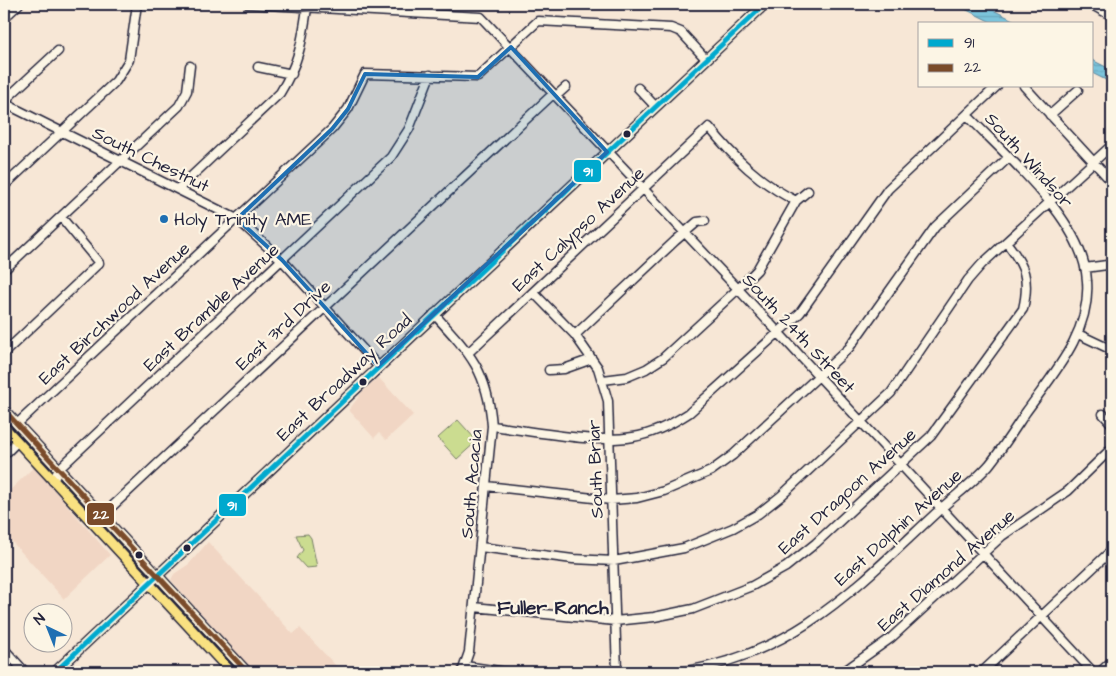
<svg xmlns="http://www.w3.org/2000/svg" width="1116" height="676" viewBox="0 0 1116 676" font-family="'Architects Daughter',sans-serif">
	<defs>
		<pattern id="water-rules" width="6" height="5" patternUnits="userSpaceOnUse" patternTransform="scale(1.25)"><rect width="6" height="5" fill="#7bc4db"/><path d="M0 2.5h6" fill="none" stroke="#6aa8bd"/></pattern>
	</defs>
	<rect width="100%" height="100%" fill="#f7e7d6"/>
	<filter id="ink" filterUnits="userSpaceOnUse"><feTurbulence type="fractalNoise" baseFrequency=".02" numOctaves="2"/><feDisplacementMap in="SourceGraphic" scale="10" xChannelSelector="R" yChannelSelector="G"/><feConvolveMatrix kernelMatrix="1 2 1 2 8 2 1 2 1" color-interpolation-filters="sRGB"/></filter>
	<g filter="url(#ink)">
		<path fill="#f1d6c4" d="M378 377 413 415 386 440 379 433 374 438 349 410 362 392Z
			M34 467 110 555 64 599 4 533V496Z
			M208 542 293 634 300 628 342 672H254L171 580 174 574 189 564Z"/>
		<path fill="#cbdc90" stroke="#767f66" d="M458 420 477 441 457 459 438 438Z
			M308 534 311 538 317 567 306 568 297 558 303 550 296 535Z"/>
		<path fill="url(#water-rules)" stroke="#57839b" d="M955 4H981L1021 24H995Z
			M1092 60 1112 70V83L1092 73Z"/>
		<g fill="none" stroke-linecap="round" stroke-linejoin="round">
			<defs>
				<path id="minor" d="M248 4 481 17 738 289 1093 672
					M1090 4 1112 16
					M4 18 19 4
					M258 67 292 74
					M1024 86 1112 182
					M638 88 655 106
					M556 96 566 87
					M4 101 58 51
					M4 103 237 219 282 260 378 366
					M1050 115 1078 90
					M4 186 116 81 129 60 137 4
					M178 189 280 93C299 62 302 43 307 8
					M1085 268 1107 265
					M4 270 179 106 187 91 190 66
					M533 292 575 335 598 368 608 401 617 672
					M434 314C470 353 488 372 492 426L469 652 462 672
					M1078 334 1112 350
					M575 335 675 241 697 222 705 221
					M4 353 99 263 61 217
					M468 353 709 127C734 158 760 183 796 201
					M549 370 564 369 592 359
					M603 380 627 377 646 369 663 358 738 289 757 270 796 201 808 191
					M1103 414 1112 424
					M17 424 332 129 348 109 365 74 478 77 538 21 671 28 681 32 706 59
					M492 426C532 431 595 444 633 437 653 434 672 424 689 413L800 313 888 189 997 86
					M4 455 17 442
					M53 481 59 469 391 157 409 129 430 75
					M486 486 611 500 637 498 664 491 711 471 733 455 849 348 935 227 1008 158
					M103 515 553 94
					M480 547 573 559 614 561 684 548 733 528 758 514 781 496 891 393 968 280 982 264 1112 145
					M474 607 615 621 654 617 693 609 752 586 786 567 816 543 931 436 1023 309C1030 279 1025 266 1006 242
					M4 649 25 672
					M465 666 506 672
					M681 672C725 665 770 648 808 623 855 592 894 552 935 514 953 497 973 483 989 465 1002 449 1014 430 1026 412 1054 373 1091 332 1087 281 1084 221 1007 157 967 115
					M843 672 891 638 1002 536 1068 491 1112 448
					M982 672 1112 550
					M1100 672 1112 661"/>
				<path id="major" d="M4 410 247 672
					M4 427 231 672
					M55 672 765 4"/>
			</defs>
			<use href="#minor" stroke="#22223b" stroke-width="11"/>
			<use href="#major" stroke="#22223b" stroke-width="12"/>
			<use href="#minor" stroke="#fcf5e5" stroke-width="8"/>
			<use href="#major" stroke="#f9e181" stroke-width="9"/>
			<defs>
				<path id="bus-1" d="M55 672 765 4"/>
				<path id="bus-2" d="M5 411 247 672"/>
			</defs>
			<use href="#bus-1" stroke="#fcf5e5" stroke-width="9"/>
			<use href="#bus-2" stroke="#fcf5e5" stroke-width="9"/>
			<use href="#bus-1" stroke="#00a9ce" stroke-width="5"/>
			<use href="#bus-2" stroke="#7a4b2a" stroke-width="5"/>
		</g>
	</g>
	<path fill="#1f6fb2" fill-opacity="0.2" stroke="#1f6fb2" stroke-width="4" stroke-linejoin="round" d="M511 47 607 152 378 366 282 260 237 219 332 129 348 109 365 74 478 77Z"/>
	<g fill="#22223b" stroke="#fcf5e5" stroke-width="2">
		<circle cx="627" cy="134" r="4.5"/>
		<circle cx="363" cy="382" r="4.5"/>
		<circle cx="187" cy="548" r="4.5"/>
		<circle cx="139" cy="555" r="4.5"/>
	</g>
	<circle fill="#1f6fb2" stroke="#fcf5e5" stroke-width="2" cx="164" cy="219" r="5"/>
	<g text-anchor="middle" stroke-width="4.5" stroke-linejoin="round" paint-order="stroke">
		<g font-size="18" fill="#22223b" stroke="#fcf5e5">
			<text transform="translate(151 159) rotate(26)" y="6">South Chestnut</text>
			<text transform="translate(1029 160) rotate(48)" y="6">South Windsor</text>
			<text transform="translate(578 229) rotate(-43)" y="6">East Calypso Avenue</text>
			<text transform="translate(211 307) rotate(-43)" y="6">East Bramble Avenue</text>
			<text transform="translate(114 313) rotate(-43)" y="6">East Birchwood Avenue</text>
			<text transform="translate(283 325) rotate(-43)" y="6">East 3rd Drive</text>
			<text transform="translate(799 333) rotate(47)" y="6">South 24th Street</text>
			<text transform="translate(344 377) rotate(-43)" y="6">East Broadway Road</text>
			<text transform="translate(595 469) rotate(-92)" y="6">South Briar</text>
			<text transform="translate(471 484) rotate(-85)" y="6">South Acacia</text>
			<text transform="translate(847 491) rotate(-42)" y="6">East Dragoon Avenue</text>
			<text transform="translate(898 527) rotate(-42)" y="6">East Dolphin Avenue</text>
			<text transform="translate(946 570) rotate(-41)" y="6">East Diamond Avenue</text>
		</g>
		<g font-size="18" fill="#22223b" stroke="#fcf5e5" text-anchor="start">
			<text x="174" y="225">Holy Trinity AME</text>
		</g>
		<g font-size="19" font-weight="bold" fill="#22223b" stroke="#fcf5e5">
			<text x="553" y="614">Fuller Ranch</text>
		</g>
	</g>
	<g stroke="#fcf5e5" stroke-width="2">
		<rect x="573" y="159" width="29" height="24" rx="5" fill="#00a9ce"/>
		<rect x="218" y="493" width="29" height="24" rx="5" fill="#00a9ce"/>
		<rect x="86" y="502" width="29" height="24" rx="5" fill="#7a4b2a"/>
	</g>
	<g font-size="14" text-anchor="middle" font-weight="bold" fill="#fff">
		<text x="588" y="176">91</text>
		<text x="232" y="510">91</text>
		<text x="101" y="519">22</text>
	</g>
	<rect width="1116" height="676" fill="none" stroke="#fcf5e5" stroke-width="20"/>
	<rect x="10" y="10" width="1096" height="656" fill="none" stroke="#22223b" stroke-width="2" filter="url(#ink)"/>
	<rect x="918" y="22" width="175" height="65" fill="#fcf5e5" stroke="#a5a1a1"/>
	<rect x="928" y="39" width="25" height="8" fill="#00a9ce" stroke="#a5a1a1"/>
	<text x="964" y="48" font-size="15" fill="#22223b">91</text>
	<rect x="928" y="64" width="25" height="8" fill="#7a4b2a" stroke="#a5a1a1"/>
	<text x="964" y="72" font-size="15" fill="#22223b">22</text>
	<g transform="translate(48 628) rotate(317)"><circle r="24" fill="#fcf5e5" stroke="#a5a1a1"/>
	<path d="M0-4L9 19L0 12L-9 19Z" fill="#1f6fb2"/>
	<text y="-8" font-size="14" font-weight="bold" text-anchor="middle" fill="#22223b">N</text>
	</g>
</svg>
